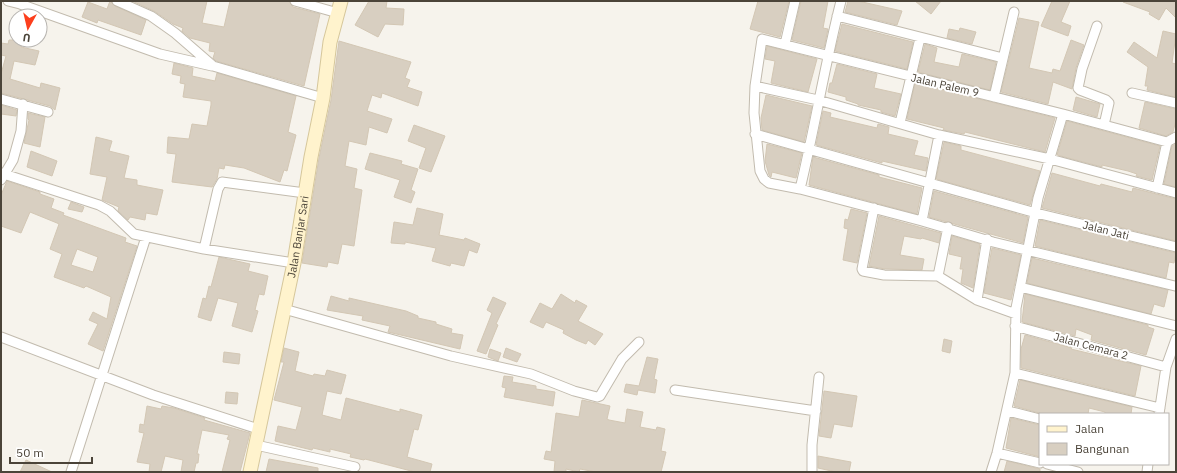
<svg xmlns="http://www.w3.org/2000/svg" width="1177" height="473" viewBox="0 0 1177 473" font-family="'IBM Plex Sans',sans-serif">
	<rect width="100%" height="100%" fill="#f6f3ec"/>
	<path fill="#d8cfc1" stroke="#d3c7b4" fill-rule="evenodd" d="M110 1 115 6 146 20 141 35 98 20 97 23 82 17 88 2 107 9Z
		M132 1H207L202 23 224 27 230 1H289L293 7 320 14 304 86 216 61 213 58 215 52 209 51 210 43 190 38 182 31 183 28 173 24 154 11Z
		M369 1H387L386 8 404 9 403 25 385 24 378 37 355 25Z
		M758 1H789L780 37 750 29Z
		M801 1H828L823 28 828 29 824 48 792 40Z
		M848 1H858L902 11 897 25 845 12Z
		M915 1H941L931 14Z
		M1052 1H1070L1061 22 1071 26 1068 36 1041 26Z
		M1123 1H1176V18L1166 8 1159 20 1149 14 1150 12 1123 2Z
		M1019 18 1039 22 1029 68 1052 73 1053 69 1060 71 1071 40 1084 45 1076 68 1072 89 1053 82 1048 104 1001 92Z
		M842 24 913 42 907 69 835 51Z
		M960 28 976 32 972 44 947 38 949 29 959 31Z
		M1163 31 1176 34 1172 63 1176 64 1175 97 1147 90 1148 86H1145L1148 67 1127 52 1134 42 1157 58Z
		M9 40H23L21 47 39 51 35 65 14 61 10 79 40 88 41 83 60 88 55 110 50 106 1 93V74L6 56 1 55V43L8 44Z
		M339 41 411 62 405 78 410 80 407 87 422 92 418 106 382 93 381 98 372 95 367 111 392 119 387 133 369 127 366 145 349 141 345 166 357 169 354 188 362 190 354 246 342 244 338 264 328 262 327 267 302 263 319 158 331 100Z
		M925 44 937 48 934 62 959 67 962 54 996 62 990 90 918 72Z
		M767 46 817 59 808 92 771 83 775 61 765 59Z
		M174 63 193 68 192 76 215 81 217 73 296 96 288 132 296 135 287 171 284 170 280 182 244 168 225 165 224 169 219 168 217 179 212 187 172 182 176 154 167 153 168 137 189 139 192 124 207 126 211 105V101L183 97 185 84 180 83 181 76 172 74Z
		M837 64 877 74 874 88 901 94 895 116 881 112V110L858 105V104L846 100V97L828 92 830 83H832Z
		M915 83 1055 118 1045 152 965 132 964 134 943 130 944 128 907 119Z
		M766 95 812 106 804 142 762 130 761 118Z
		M1076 97 1100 104 1097 117 1073 110Z
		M1145 102 1176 109V120L1173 132 1166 136 1139 128Z
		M1 105 17 110 16 116 1 114Z
		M823 111 831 113 830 117 877 128 878 124 889 127 888 134 918 141 914 155 928 158 926 171 882 161V163L816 145Z
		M28 113 45 117 40 147 24 143 29 120 28 119Z
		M1067 121 1160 146 1152 180 1136 176 1137 174 1128 171 1102 165V167L1057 155Z
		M414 125 445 136 431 172 419 168 426 148 408 141Z
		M96 137 112 141 109 151 129 156 124 178 137 180V185L163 190 157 215 146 213 145 220 130 217 128 220 118 211 119 207 102 200 107 177 90 174Z
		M944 142 961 146V150L1040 171 1030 205 936 179Z
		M767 144 802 153 796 178 772 172 771 177 769 175 765 161Z
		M1176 144V187L1164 184 1172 146Z
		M31 151 57 161 52 176 27 167Z
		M370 153 402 161 401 164 418 169 411 190 415 192 411 203 394 197 400 180 365 169Z
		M813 157 879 175V177L922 188 917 214 809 185Z
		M1052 173 1100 186 1101 184 1132 192 1133 188 1176 199V241L1042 208Z
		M7 181 40 192V194L54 199 51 208 64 213 63 215 126 238 125 242 137 246 103 351 88 344 98 324 89 320 93 312 107 319 111 297 86 286 84 288 54 277 62 254 50 249 59 224 57 223 30 212 21 233 1 226V195ZM77 249 98 257 93 272 71 265Z
		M934 191 1028 217 1023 243 929 217Z
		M71 202 84 207 82 212 68 209Z
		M417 208 443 214 439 235 464 240 465 238 480 244 477 253 469 250 464 266 451 263 450 266 432 261 436 248 405 242V244L391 243 394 222 413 225Z
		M851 209 867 213 857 263 843 260 848 229 844 228 845 219 848 220Z
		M879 216 941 233 939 243 922 238 921 239 904 236 900 255 924 259 922 270 885 269 869 266Z
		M1040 220 1176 253 1174 263 1169 262 1166 278 1035 246Z
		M952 236 980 244 973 288 961 283 963 269H960L962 257 949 254Z
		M992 248 1021 255 1011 300 984 293Z
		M219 257 250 264 248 271 268 276 264 295 259 294 255 310 258 311 252 332 232 326 238 303 218 298 211 321 198 317 203 298 206 299 209 286 211 287Z
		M1032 258 1168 290 1164 307 1154 304 1151 314 1027 283Z
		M561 294 575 303 576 300 587 306 578 321 603 334 595 345 588 340 586 344 576 340 563 333 564 330 546 322 543 328 530 322 540 303 552 309Z
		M1025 294 1148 325V327L1154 329 1146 355 1091 340 1092 335 1076 329 1075 336 1022 322Z
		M331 296 349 301V298L406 311 418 316V318L436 322V324L452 329 451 333 463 335 460 349 388 332 390 326 362 320 363 316 327 310Z
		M493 297 506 303 496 324 498 325 486 354 477 351 492 313 487 310Z
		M1025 335 1072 348 1071 349 1141 366 1135 396 1021 368V349Z
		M944 339 952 341 950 353 942 351Z
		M284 348 299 352 295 371 313 376 314 374 325 376 327 370 346 375 341 394 327 391 322 415 341 420 346 398 400 412V409L422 415 418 430 414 429 407 457 432 464 430 472H415L365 459 364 460 350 457 351 454 330 449V452L313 448 312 450 275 441 278 426 296 430 302 407 274 400 284 362H281Z
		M506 348 521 354 517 362 503 357Z
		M490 349 501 353 498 361 488 357Z
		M224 352 240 354 239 364 223 362Z
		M647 357 658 359 654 379 657 380 655 393 638 390 637 395 624 392 626 384 639 386Z
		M504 376 513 377 512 382 536 386V389L555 392 553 406 504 397 506 388 502 387Z
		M1020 380 1132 407 1131 414H1105V412L1089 408 1088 414H1043L1014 406Z
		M824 391 857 396 852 427 834 424 831 438 819 436Z
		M226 392 238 393 237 404 225 403Z
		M582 400 610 406 607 419 609 420 625 423 627 409 643 412 640 427 656 430 657 427 665 429 661 451 666 452 661 472H596L580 469 579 472 566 469V472H554L555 461 544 459 546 451 551 452 556 413 579 417Z
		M147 406 161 409 162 406 174 408 205 418 204 420 250 433 240 472H222L230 440 227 439 229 435 202 430 197 454H199L198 463H196L194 472H181L183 460 165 456 161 472H149L150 464 137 462 144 433 139 432 140 424 144 425Z
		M1011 418 1040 425V457L1006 448Z
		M818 456 851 462 849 472H836L818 468Z
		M269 459 318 468V472H266Z
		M26 460 52 472H20Z
		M1007 461 1040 469V472H1004Z"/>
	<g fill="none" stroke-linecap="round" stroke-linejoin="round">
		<defs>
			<path id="street" d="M8 1 20 4 160 54 212 66
				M117 1 151 16 175 33 213 66 323 98
				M295 1 338 13
				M837 16 1003 58
				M785 44 795 1
				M755 86 818 100 939 135 1050 159 1176 193
				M1132 93 1176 103
				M994 97 1014 12
				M1 99 48 112
				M900 123 920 38
				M1104 125 1167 142
				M755 134 1036 213 1176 247
				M939 135 922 221 800 189 769 183 764 179 760 171 754 113 755 86 762 39 1063 114
				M1 173 99 205 110 211 134 234 204 249 294 263
				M1 180 13 160 21 131 23 104
				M1157 188 1167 142 1176 137
				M800 189C815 127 825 63 841 1
				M874 208 862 269 863 271 884 275 938 276
				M922 221 993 242 1175 286
				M948 227 938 276 977 300 1016 314
				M204 249 218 189 222 182 305 193
				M1020 287 1176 326
				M977 300 987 239
				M284 309 451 356 531 374 574 391 597 397 600 396 622 359 639 342
				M1015 326 1166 367
				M1 337 153 395 258 429
				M1015 373 1160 408
				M675 390 816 411
				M1008 411 1040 419
				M1159 414 1166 367 1176 339
				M256 445 355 467
				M997 453 1040 463
				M1047 464 1078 472
				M71 472 146 237
				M812 472V445L819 377
				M991 472 997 453 1015 373 1016 308 1038 198 1063 114 1104 125 1109 103 1106 100 1080 90 1078 88 1082 69 1097 26
				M1147 472 1148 464"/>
			<g id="secondary">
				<path id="s1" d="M250 472 294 263 311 157 323 98 330 42 341 1"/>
			</g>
		</defs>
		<use href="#street" stroke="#c2bbae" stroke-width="11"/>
		<use href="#secondary" stroke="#d6c79b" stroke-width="15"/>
		<use href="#street" stroke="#fff" stroke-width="9"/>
		<use href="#secondary" stroke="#fff3cd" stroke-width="13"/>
	</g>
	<g text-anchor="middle" stroke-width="4" stroke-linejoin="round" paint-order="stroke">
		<g font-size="11" fill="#4b4439" stroke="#fff">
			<text transform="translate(945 85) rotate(13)" y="4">Jalan Palem 9</text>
			<text transform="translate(1106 230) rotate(14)" y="4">Jalan Jati</text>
			<text dy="4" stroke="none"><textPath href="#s1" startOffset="240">Jalan Banjar Sari</textPath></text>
			<text transform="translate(1091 346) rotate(15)" y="4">Jalan Cemara 2</text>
		</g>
	</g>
	<rect width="1177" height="473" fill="none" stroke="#4b4439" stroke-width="4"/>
	<rect x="1039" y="413" width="130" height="52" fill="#ffffff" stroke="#b7b4b0"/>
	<rect x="1047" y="426" width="20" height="6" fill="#fff3cd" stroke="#b7b4b0"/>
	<text x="1075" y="433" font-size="12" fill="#4b4439">Jalan</text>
	<rect x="1047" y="443" width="20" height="12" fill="#d8cfc1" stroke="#b7b4b0"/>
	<text x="1075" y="453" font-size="12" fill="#4b4439">Bangunan</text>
	<g transform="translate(28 28) rotate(188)"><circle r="19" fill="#ffffff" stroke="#b7b4b0"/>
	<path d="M0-3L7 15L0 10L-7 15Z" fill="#fc3f1d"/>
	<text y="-6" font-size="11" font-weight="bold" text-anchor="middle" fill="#4b4439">U</text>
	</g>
	<path d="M10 457v6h82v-6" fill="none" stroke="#4b4439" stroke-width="2"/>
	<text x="16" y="457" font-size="12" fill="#4b4439" stroke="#ffffff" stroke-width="3" paint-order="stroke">50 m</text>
</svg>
